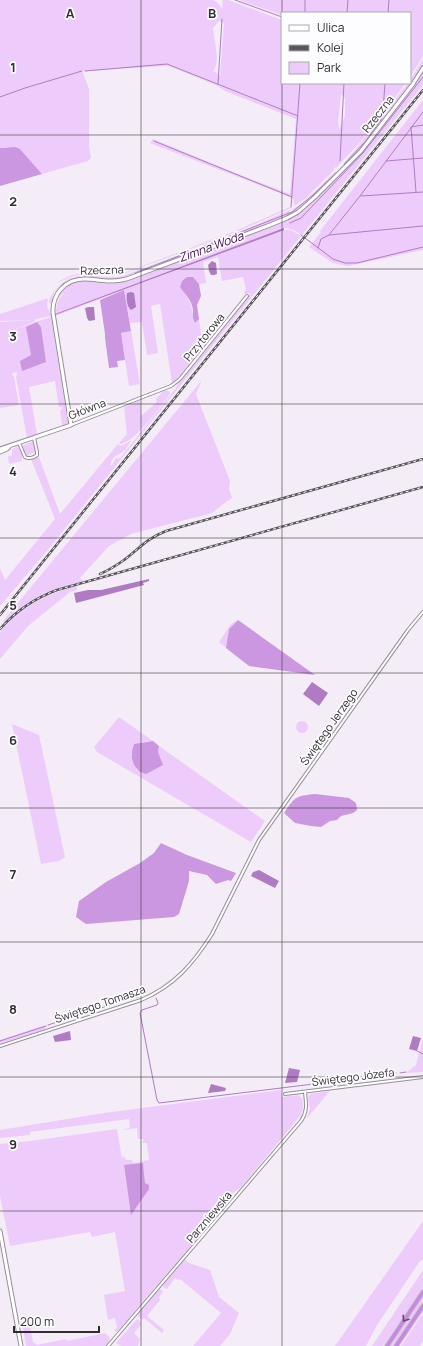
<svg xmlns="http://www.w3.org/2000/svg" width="423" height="1346" viewBox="0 0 423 1346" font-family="Manrope,sans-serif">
	<rect width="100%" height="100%" fill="#f4ecf7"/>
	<path fill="#edccfb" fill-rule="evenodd" d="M0 0H213L218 3 222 9 223 0H228L282 20V83H406L362 140 336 168 335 167 334 168V170L306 198 294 206 293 198 150 143 153 139 238 174 290 194 296 119 225 91 218 86 169 66H164L85 71 82 70 89 89V146L91 158 88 161 42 174 20 149 5 147 0 148ZM219 21 224 23 220 76 216 72 213 71C221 64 214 39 213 28ZM341 94 345 98V116L339 130 338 121Z
		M239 0H423V56L410 77V13H282V15Z
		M423 59V65L407 89 366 142 345 165 344 164 408 83H410V80Z
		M423 71V85L302 235C296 231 291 228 284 228L55 314 58 300 64 293H63L58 298 55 305C55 300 58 296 61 291 74 274 94 284 111 284 116 283 122 282 127 280L273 226 293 217 303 209 356 158 405 97Z
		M423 100V250L348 266 333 263 309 247 321 232 320 231Z
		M336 171 337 173 314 195 292 214V210L305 201Z
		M291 208 236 232 123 274C108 277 93 273 78 275 70 276 63 282 57 282 64 279 70 275 78 274 93 272 109 276 124 273L235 231 290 207Z
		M290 210V214L285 217 129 277C122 278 116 279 110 279 86 279 57 272 51 304L49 303C49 297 54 292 58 287 77 267 100 281 123 276L243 231Z
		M283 230H291L301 236 47 551 0 606V568L5 580 55 519 31 459 39 457 60 514 118 444 121 446 132 440C129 443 127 448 124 451 118 456 113 454 110 465H112L116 458 118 459 121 457 176 388 179 381 251 293 245 294 244 292 246 289 243 277 222 281 218 257 203 262 206 283 199 284 193 277 185 294C191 303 193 310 193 321L196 322 199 319 203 347 179 377 172 383 160 304 151 306 158 353 147 355 142 322 130 323 124 290 55 316V315Z
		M48 298 47 306 51 316 36 319 34 322 0 335V322L33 320 0 321V314Z
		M51 317 68 422V424L62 426 60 410 62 409V407H59L55 381 29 387 37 434 27 438 16 377 17 373 16 372 13 373 12 374 14 377 19 405 0 408V335C17 329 34 322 51 317ZM31 355 46 362 22 370 27 358Z
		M131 331 140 384 129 386 121 333Z
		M202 380 196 394 230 481 229 488 232 498 222 505 212 513 131 534 109 546 80 578 83 581 44 593 27 603 4 622 3 621Z
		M164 390 169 391 170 394C158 409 139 438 121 444L119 443 127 434 124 407 140 401 141 416 157 402 156 399Z
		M33 441 36 452 25 456 22 446Z
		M18 446 22 454V461L9 464 8 457 10 455 12 457V449H14V448Z
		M76 586 77 590 70 592 28 626 0 659V632C22 607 44 595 76 586Z
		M238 620 229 629 226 648 219 642 231 624Z
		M119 717 153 741 142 742 131 754 137 770 146 773 162 765 158 752 159 746 265 821 251 842 97 752 94 747Z
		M296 727a6 6 0 1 1 12 0a6 6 0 1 1-12 0Z
		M12 724 39 735 65 857 59 861 41 864Z
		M45 1025 46 1027 44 1030 0 1044V1040Z
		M423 1039V1072L406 1073 416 1065Z
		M281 1090 282 1097 298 1095 302 1098 303 1108 301 1115 242 1186C223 1199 212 1222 196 1240 170 1270 144 1300 118 1331L116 1332 114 1330 117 1328 115 1318 108 1320 104 1295 125 1291 115 1232 92 1237 90 1232 10 1246 0 1196V1144L30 1141 117 1129 122 1159 123 1156 127 1160H132L133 1163 149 1160 147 1143H143V1139H138L137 1128 124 1130V1129L130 1128 129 1119 30 1132V1135L0 1138V1130L104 1113ZM143 1163 145 1183 140 1201 131 1214 124 1166Z
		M330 1091 307 1118 310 1109 308 1098 310 1094Z
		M423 1221V1259L420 1261 377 1325 366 1346H335Z
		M185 1259 189 1263 210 1270 219 1297 239 1313 230 1334 220 1346H193L221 1313 180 1279 178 1280 175 1278 167 1289 164 1288 163 1285Z
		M423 1270V1287L383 1346H372Z
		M159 1289 162 1290 163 1292 159 1297 160 1300 147 1316 164 1330 162 1333 144 1318 142 1320 138 1316V1314Z
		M423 1295V1303L394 1346H388Z
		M423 1313V1341L420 1346H401Z
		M28 1316 33 1342 37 1345 66 1339 67 1341 105 1333 109 1337 110 1341 106 1346H26L21 1317Z
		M137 1319 141 1322V1325L134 1333 140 1339 138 1346H121L116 1343Z"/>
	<path fill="#cb97e1" d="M15 147 20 149 42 174 0 186V148Z
		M187 277H193L199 284 201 296 197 305 199 319 195 323C192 319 193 315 193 310 192 301 185 294 180 287L182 281Z
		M124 290 131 331 121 333 125 360 117 361 118 367 109 368 105 338V334L100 300Z
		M37 322 41 327 46 362 22 371 20 361 31 355 26 327Z
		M238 620 315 675 249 666 226 648 229 629Z
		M153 741 159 746 158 752 163 765 146 774 140 772C131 763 130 756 134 744Z
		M315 794 349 798 356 803 357 810 353 813 341 816 337 820 330 821 321 827 311 826 295 823 284 813C295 797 295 796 315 794Z
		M161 843 187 855 236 873 231 881 228 880 216 884 207 875 189 871V881L179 914 174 917 86 924 76 917 79 901 106 882 140 863 154 853Z
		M143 1163 145 1183 149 1185V1189L131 1215 124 1165Z"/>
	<path fill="#af7cc4" d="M284 228V230L55 315V314Z
		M212 261 216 263 217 274 214 275H211L209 271 208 265Z
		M131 292 134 293 136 307 131 310C127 307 126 298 127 293Z
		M89 307H94L95 320 89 321 87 318 85 308Z
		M149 579V581L143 583 144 585 76 603 74 593 88 590H101Z
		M312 682 328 693 319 706 303 694Z
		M259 870 279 881 275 888 251 876 253 872Z
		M70 1031 71 1040 55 1042 53 1036Z
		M413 1036 421 1038 417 1051 409 1049Z
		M289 1068 300 1070 297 1082 285 1083Z
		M211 1084 226 1088 225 1091 208 1093Z"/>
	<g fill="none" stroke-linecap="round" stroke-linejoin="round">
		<path stroke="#af7cc4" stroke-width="1" d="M235 0 282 17
			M305 13V0
			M347 13 348 0
			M388 13 389 0
			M85 71 167 64 298 116
			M218 84 222 19
			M0 97 25 88 82 71
			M383 112 385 83
			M154 141 292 197
			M340 161 344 83
			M386 161 423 158
			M344 164 365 142 383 117
			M416 192 411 127 423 125
			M361 196 423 192
			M291 207 300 83
			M290 223 301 218 363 153 423 77
			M301 235 333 259 345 263H357L423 247
			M329 235 360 196 423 112
			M318 248 321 239 329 235 423 226
			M135 273 292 212 313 195 336 173
			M156 998 158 1003 157 1005 142 1010 140 1013 157 1100 159 1103 330 1082
			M112 1004 135 997H138
			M48 1025 110 1005
			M0 1041 46 1026
			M417 1051 423 1054
			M400 1073 406 1072
			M335 1081 396 1073"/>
		<defs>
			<path id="street" d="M71 425 171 386 180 379 247 296
				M19 443 25 457C28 459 34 458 37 455V452L34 438
				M0 1046 141 1000C174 986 193 964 212 934L259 840 391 654 408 630 423 612
				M285 1094 423 1077
				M108 1346 301 1121C308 1111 306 1103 305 1092"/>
			<path id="secondary" d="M0 449 71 425 53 313C52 294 65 279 85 279 93 279 102 281 110 281 118 281 125 280 132 277L270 225 287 218 298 212 315 197 361 151 413 84 423 68
				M0 452 7 449 9 447
				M0 1231 21 1346"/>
			<path id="highway" d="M387 1346 423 1292
				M396 1346 423 1306"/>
		</defs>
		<use href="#street" stroke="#968e99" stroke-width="4"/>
		<use href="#secondary" stroke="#968e99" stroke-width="5"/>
		<use href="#highway" stroke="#cdcdce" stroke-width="6"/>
		<use href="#street" stroke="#fff" stroke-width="2"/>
		<use href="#secondary" stroke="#fff" stroke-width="3"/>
		<use href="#highway" stroke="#c889e2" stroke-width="4"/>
		<defs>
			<path id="rail" d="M100 574C109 570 117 565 124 560 140 548 146 539 166 531L423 459
				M0 615 423 90
				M0 629C16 611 35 598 57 590L423 487"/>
		</defs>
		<use href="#rail" stroke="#59555b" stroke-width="2.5"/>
		<use href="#rail" stroke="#fdfcfe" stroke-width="1" stroke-dasharray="3" stroke-linecap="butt"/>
	</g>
	<defs><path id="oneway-chevron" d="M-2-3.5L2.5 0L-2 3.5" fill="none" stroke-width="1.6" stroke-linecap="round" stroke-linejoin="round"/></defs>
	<use stroke="#654d6f" href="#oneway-chevron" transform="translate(405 1319) rotate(124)"/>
	<path fill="none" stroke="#302d31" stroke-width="1" stroke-opacity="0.55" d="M141 0V1346M282 0V13M282 13V83M282 83V1346M0 135H423M0 269H423M0 404H423M0 538H423M0 673H423M0 808H423M0 942H423M0 1077H423M0 1211H423"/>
	<g text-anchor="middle" stroke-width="3.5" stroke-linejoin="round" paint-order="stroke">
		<g font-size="11" fill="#302d31" stroke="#fdfcfe">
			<text transform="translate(378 114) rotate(-52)" y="4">Rzeczna</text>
			<text transform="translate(102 270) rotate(-2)" y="4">Rzeczna</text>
			<text transform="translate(204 337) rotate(-51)" y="4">Przytorowa</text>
			<text transform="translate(87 409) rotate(-21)" y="4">Główna</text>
			<text transform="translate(329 727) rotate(-55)" y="4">Świętego Jerzego</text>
			<text transform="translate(100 1004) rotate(-19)" y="4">Świętego Tomasza</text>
			<text transform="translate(353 1077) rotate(-7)" y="4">Świętego Józefa</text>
			<text transform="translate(209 1217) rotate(-50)" y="4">Parzniewska</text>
		</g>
		<g font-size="12" font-style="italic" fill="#3e0c4f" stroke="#fdfcfe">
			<text transform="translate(211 247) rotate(-20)" y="4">Zimna Woda</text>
		</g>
	</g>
	<g font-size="13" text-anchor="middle" font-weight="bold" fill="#302d31" stroke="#fdfcfe" stroke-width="3.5" stroke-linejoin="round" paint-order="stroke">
		<text x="70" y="18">A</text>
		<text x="212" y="18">B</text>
		<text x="13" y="72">1</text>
		<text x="13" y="206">2</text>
		<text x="13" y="341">3</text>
		<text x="13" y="476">4</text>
		<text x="13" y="610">5</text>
		<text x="13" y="745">6</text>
		<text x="13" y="879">7</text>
		<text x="13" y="1014">8</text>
		<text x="13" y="1149">9</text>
	</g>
	<rect x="281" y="12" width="130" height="72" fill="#fdfcfe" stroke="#aba9ac"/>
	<rect x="289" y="25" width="20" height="6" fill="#ffffff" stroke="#aba9ac"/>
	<text x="317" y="32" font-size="12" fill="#302d31">Ulica</text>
	<rect x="289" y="45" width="20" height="6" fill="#59555b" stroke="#aba9ac"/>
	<text x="317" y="52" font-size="12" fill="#302d31">Kolej</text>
	<rect x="289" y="62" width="20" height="12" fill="#edccfb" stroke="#aba9ac"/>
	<text x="317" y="72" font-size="12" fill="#302d31">Park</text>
	<path d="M14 1326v6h85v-6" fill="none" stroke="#302d31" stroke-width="2"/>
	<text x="20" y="1326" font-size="12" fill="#302d31" stroke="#fdfcfe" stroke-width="3" paint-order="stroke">200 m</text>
</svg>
